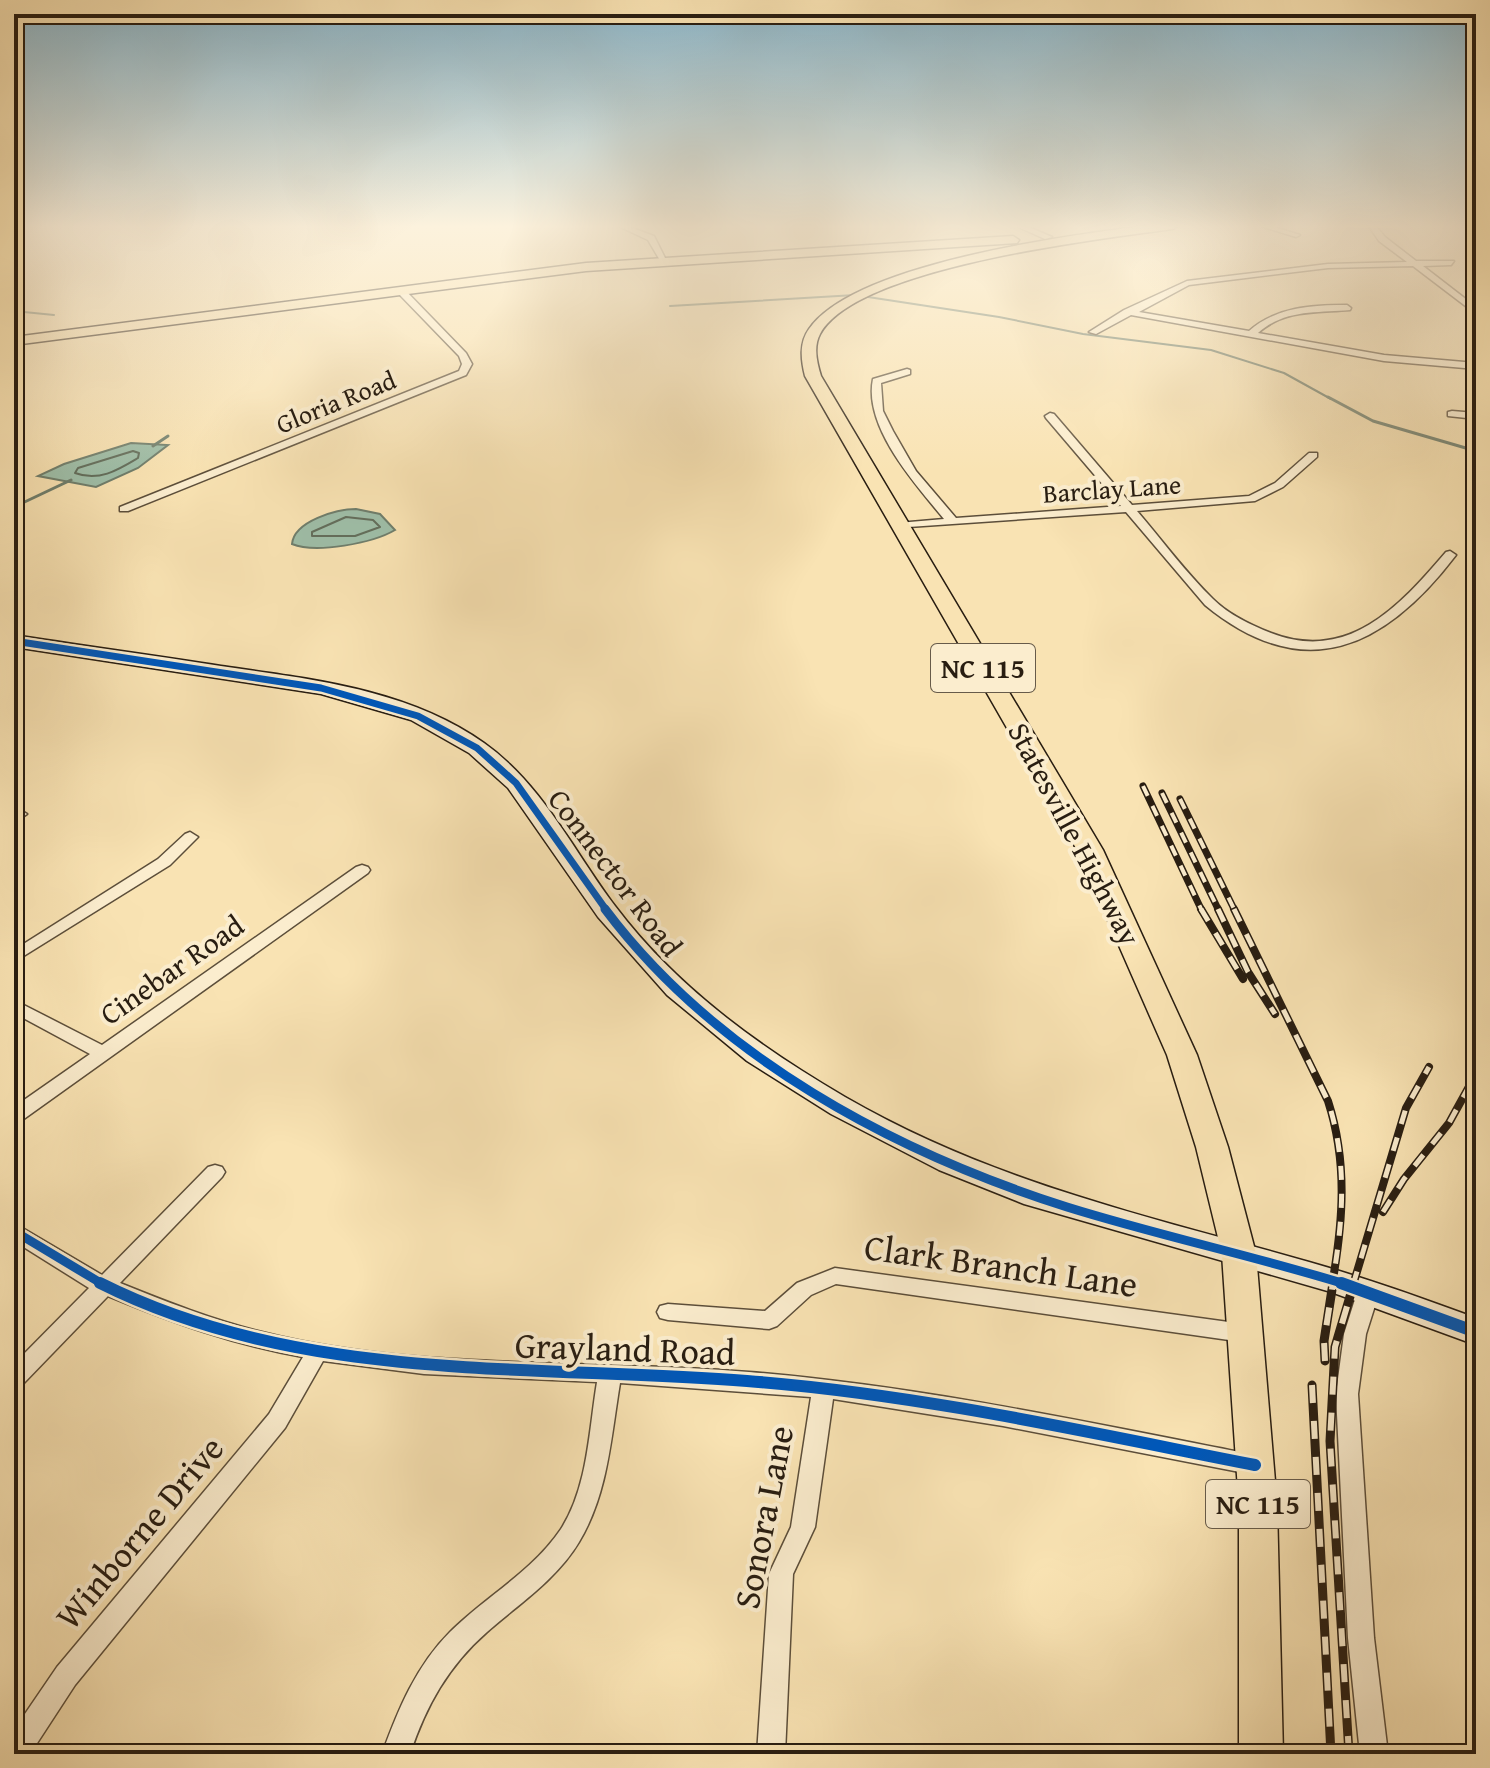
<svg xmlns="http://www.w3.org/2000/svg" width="1490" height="1768" viewBox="0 0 1490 1768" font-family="'Gentium Book Plus',serif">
	<rect width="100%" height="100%" fill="#f9e3b3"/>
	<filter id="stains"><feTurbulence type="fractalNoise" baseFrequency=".0025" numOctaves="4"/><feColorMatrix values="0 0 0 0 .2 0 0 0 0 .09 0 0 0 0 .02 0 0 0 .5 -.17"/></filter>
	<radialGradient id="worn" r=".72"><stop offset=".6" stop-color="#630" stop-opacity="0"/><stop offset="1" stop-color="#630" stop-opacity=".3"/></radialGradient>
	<path fill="#9ebea8" stroke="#6f7e6c" stroke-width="2" d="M131 443 168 445 138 468 96 487 38 476 64 464Z
		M356 509 380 514 395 530C373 543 316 554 292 544 294 521 337 509 356 509Z"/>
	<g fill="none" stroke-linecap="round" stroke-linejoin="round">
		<path stroke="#636e5c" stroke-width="2" d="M133 451 139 453 138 458C118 470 99 482 75 473L78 468Z
			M346 517 373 520 380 527 355 536H312V532Z"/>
		<path stroke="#6f7e6c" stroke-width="2" d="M670 306 855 295 999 317 1083 334 1211 350 1284 373 1331 399
			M14 311 54 315"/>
		<path stroke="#6f7e6c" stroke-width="3" d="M1328 397 1373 421 1476 451
			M153 446 168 436
			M14 507 71 480"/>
		<defs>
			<path id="street" d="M616 225H624L654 236 667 262H661L648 240Z
				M1014 225H1024L1052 237 1045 239Z
				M1257 225H1268L1300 235 1296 237Z
				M1368 225H1375L1385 237 1416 261H1454L1451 265 1423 266 1476 307V314L1413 266 1328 268 1189 285 1139 312 1249 331C1276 307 1312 305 1347 305L1351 308 1350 310C1317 313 1285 309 1258 333L1384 355 1476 363V369L1384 361 1131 315 1096 334 1089 332 1124 310 1187 281 1328 264 1407 262 1379 241Z
				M398 289H404L466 353 472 364 466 375 128 511H120V507L459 371 462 364 459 356 398 293Z
				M907 369 910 370V374L881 383 883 411 893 431 916 471 956 518 1121 506 1046 418 1045 416 1050 413 1054 414 1132 505 1249 496 1275 483 1309 453H1317V457L1283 487 1255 501 1137 511C1162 540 1186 573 1213 599 1229 615 1251 625 1271 633 1348 663 1399 607 1446 552L1450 551 1456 555C1385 648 1305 687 1205 605L1126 512 894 528V524L898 523 944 519C916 485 863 427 873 379Z
				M1452 411 1476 413V419L1448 416V412Z
				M19 809 27 814 14 823V811Z
				M190 832 198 837 170 865 14 962V950L158 859 185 834Z
				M362 865 368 867 370 870 368 873 21 1121 14 1123V1107L90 1054 14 1013V1000L102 1045 356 867Z
				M215 1165 222 1167 225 1172 222 1177 120 1283C167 1302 213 1320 262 1332 420 1372 588 1358 749 1372 919 1386 1087 1422 1255 1455L1263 1458 1267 1465 1263 1472 1255 1475 1003 1426 833 1399 815 1527 793 1574 785 1754H757L769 1574 791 1527 811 1397 620 1383C611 1437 608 1494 579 1542 557 1579 519 1604 487 1632 448 1666 426 1706 410 1754H382C398 1710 416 1666 450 1632 485 1597 532 1572 561 1529 588 1487 589 1430 597 1382L424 1374 323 1361 285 1428 75 1685 30 1754H14V1730L57 1667 269 1414 303 1357C234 1345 171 1322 108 1296L22 1385 14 1388V1364L89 1288 14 1241V1223L102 1275 208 1167Z
				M835 1268 1243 1324 1251 1327 1254 1333 1251 1339 1243 1342 836 1284 811 1295 777 1326 769 1329 668 1320 660 1318 657 1312 660 1306 668 1304 765 1311 797 1283Z
				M1368 1285 1376 1287 1379 1293 1366 1334 1358 1394 1374 1638 1388 1754H1360L1348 1638 1336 1394 1344 1334 1357 1293 1360 1287Z"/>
			<path id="secondary" d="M14 635C83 646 152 655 221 666 311 679 408 689 484 743 542 784 573 850 615 906 676 987 758 1046 845 1097 996 1184 1145 1215 1309 1262 1366 1278 1421 1298 1476 1318V1345L1331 1292 1024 1204 939 1170 831 1114 747 1061 667 995 598 917 508 788 469 753 411 720 321 694 14 647Z"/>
			<path id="primary" d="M1150 225H1179L1173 229C1099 239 856 267 820 334 813 347 817 363 821 376L1103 850 1197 1055 1228 1147 1256 1254 1277 1505 1283 1754H1239V1505L1222 1254 1196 1147 1167 1055 1077 850 805 376C801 360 799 343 809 329 855 263 1071 235 1150 225Z
				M1013 236 1019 240 1017 243 586 271 14 345V337L586 263Z"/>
		</defs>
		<use href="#street" stroke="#5c4e3a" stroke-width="3"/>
		<use href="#secondary" stroke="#281d11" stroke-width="3"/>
		<use href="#primary" stroke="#281d11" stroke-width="3"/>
		<use href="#street" fill="#fbedce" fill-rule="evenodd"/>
		<use href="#secondary" fill="#fbedce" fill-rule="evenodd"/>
		<use href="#primary" fill="#f9e3b3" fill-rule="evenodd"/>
		<defs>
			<path id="rail-far2" d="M1143 786 1202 911
				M1162 793 1219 911
				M1180 799 1235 911"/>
			<path id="rail-far1" d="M1201 909 1243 979
				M1218 909 1248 972 1275 1014
				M1234 909 1328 1101C1348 1163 1343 1222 1332 1285
				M1383 1212 1404 1179 1449 1123 1476 1074
				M1353 1285 1406 1108 1429 1067"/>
			<path id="rail" d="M1325 1361 1324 1341 1333 1283
				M1312 1385 1331 1754
				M1349 1754 1330 1441 1335 1347 1354 1283"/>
		</defs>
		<use href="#rail-far2" stroke="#281d11" stroke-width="7"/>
		<use href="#rail-far1" stroke="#281d11" stroke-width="8"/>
		<use href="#rail" stroke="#281d11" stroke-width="9"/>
		<use href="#rail-far2" stroke="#fbedce" stroke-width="4" stroke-dasharray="11" stroke-linecap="butt"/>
		<use href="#rail-far1" stroke="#fbedce" stroke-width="5" stroke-dasharray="14" stroke-linecap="butt"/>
		<use href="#rail" stroke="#fbedce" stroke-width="6" stroke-dasharray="18" stroke-linecap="butt"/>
		<defs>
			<path id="cycleway-far2" d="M14 641 321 688 418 716 477 748 516 783 607 911"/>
			<path id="cycleway-far1" d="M605 909C716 1057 894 1152 1067 1207 1160 1236 1255 1256 1348 1285
				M14 1231 104 1285"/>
			<path id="cycleway" d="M100 1283C301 1384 530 1364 747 1381 918 1394 1087 1432 1255 1465
				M1341 1283 1476 1332"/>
		</defs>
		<use href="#cycleway-far2" stroke="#fbedce" stroke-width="11"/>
		<use href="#cycleway-far1" stroke="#fbedce" stroke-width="14"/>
		<use href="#cycleway" stroke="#fbedce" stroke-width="17"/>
		<use href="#cycleway-far2" stroke="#0057b8" stroke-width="7"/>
		<use href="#cycleway-far1" stroke="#0057b8" stroke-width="9"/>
		<use href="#cycleway" stroke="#0057b8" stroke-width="12"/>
	</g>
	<linearGradient id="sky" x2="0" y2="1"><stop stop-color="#8ab8ce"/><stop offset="0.48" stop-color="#fcf2dd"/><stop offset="1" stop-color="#fcf2dd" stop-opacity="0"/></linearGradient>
	<rect width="1490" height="472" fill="url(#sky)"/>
	<g text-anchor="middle" stroke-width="8" stroke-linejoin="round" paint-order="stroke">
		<g font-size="26" fill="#281d11" stroke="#fbedce">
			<text transform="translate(336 402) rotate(-22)" y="9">Gloria Road</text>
			<text transform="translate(1112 489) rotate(-4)" y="9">Barclay Lane</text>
		</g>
		<g fill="#fbedce" stroke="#675b4a" stroke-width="2">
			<rect x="931" y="644" width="104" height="48" rx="6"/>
			<rect x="1206" y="1480" width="104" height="48" rx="6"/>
		</g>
		<g font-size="28" font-weight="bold" fill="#281d11">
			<text x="983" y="678">NC 115</text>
			<text x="1258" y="1514">NC 115</text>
		</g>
		<g font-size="30" fill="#281d11" stroke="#fbedce">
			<text transform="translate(1074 834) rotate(62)" y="10">Statesville Highway</text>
			<text transform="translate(615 873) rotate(53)" y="10">Connector Road</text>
			<text transform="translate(172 970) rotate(-35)" y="10">Cinebar Road</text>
		</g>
		<g font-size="36" fill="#281d11" stroke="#fbedce">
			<text transform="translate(1001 1265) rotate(8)" y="13">Clark Branch Lane</text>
			<text transform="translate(625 1348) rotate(2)" y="13">Grayland Road</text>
			<text transform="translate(763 1517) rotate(-79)" y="13">Sonora Lane</text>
			<text transform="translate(139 1532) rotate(-50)" y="13">Winborne Drive</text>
		</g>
	</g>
	<rect width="1490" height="1768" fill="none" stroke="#f9e3b3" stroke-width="48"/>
	<rect x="16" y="16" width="1458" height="1736" fill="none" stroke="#281d11" stroke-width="4"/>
	<rect x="24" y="24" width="1442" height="1720" fill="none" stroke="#281d11" stroke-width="2"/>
	<rect width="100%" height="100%" filter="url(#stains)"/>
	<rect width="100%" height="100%" fill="url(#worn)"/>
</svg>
